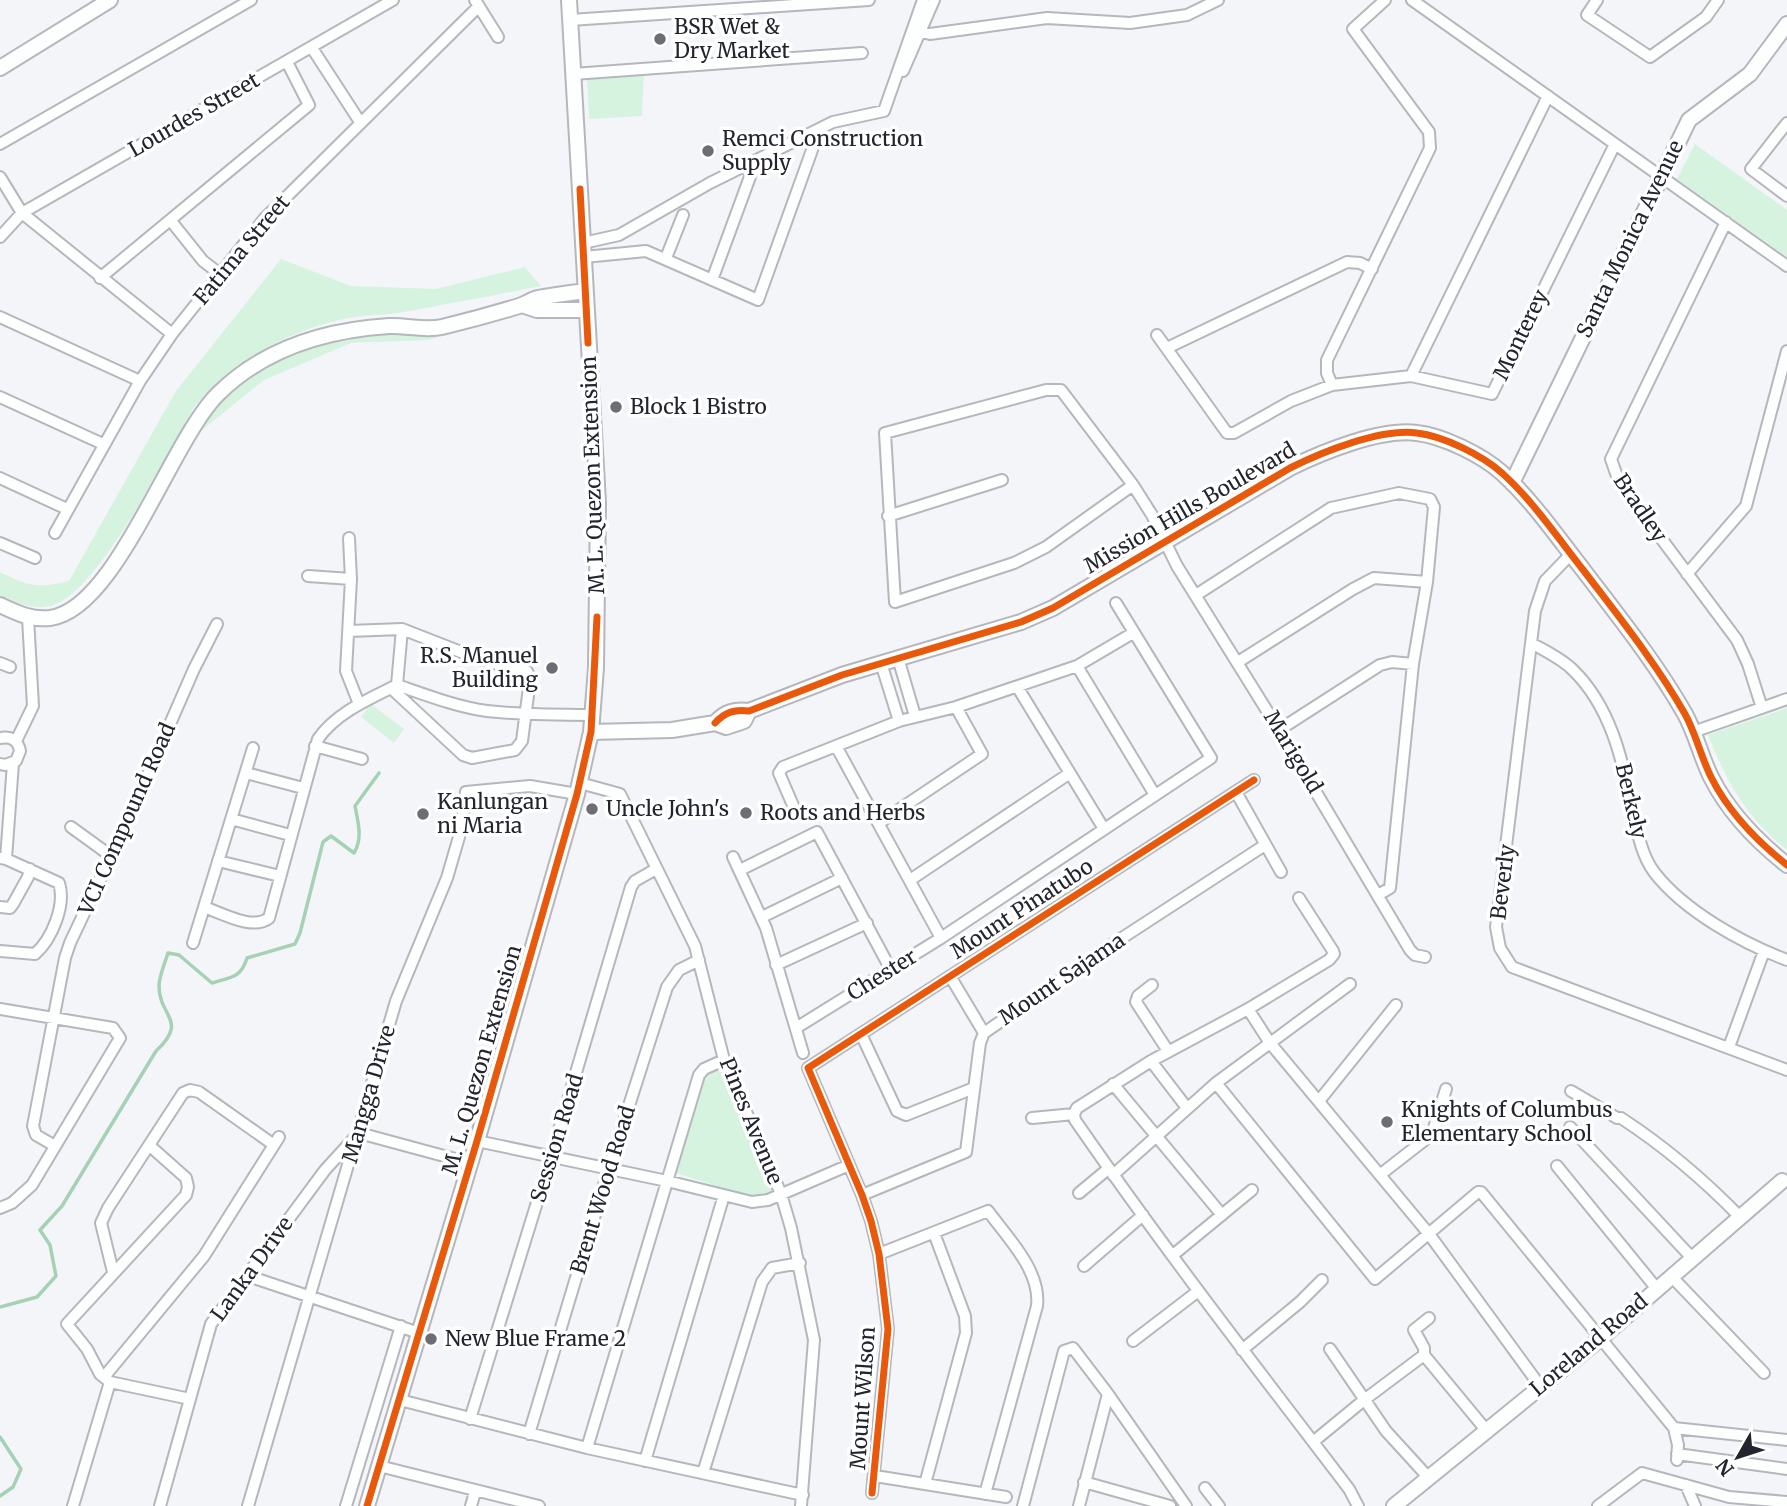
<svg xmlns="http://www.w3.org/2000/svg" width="1787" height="1506" viewBox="0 0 1787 1506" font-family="Merriweather,serif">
	<rect width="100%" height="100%" fill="#f4f5f9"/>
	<path fill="#d6f3e0" d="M644 73 642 116 589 119 587 78Z
		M1695 144 1787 210V257L1677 179Z
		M281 259 351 286 436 289 525 267 541 286C494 295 446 305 398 313 384 315 369 315 355 317 293 327 234 360 194 407 169 451 98 594 51 606 33 610 16 603 0 595V572C29 586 37 589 69 581L176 391Z
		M363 332 439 337 428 340 351 343 264 380 201 431C206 422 211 411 218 403 254 362 312 344 363 332Z
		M371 704 404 729 394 743 361 717Z
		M1787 708V850C1747 818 1727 783 1708 735Z
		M720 1066 724 1069 773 1188 770 1194 757 1199 673 1172 703 1077 706 1073Z"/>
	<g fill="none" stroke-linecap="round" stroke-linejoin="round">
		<path stroke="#a6d1b5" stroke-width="3.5" d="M0 1307 37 1297 56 1276 50 1245 40 1230 62 1206 156 1051C189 1020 159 1017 159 986 159 976 165 963 168 953L179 955 212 983C231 977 241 978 247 958L295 944 300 933 323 842 331 836 354 853C363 838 358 822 355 806L379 773
			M0 1437 21 1469 13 1487 0 1496"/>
		<defs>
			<path id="street" d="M475 0 498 37
				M1412 0 1787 266
				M1597 0 1587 15 1650 57 1706 17 1718 0
				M570 20 869 0
				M922 32 930 34 1047 18 1130 23 1187 15 1218 0
				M312 48 360 122
				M903 71 934 0
				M573 74 862 53
				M1787 123 1751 169 1787 196
				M0 144 251 0
				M0 177 22 213 172 334
				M171 221 203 261 220 274
				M1726 222 1611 459 1619 482 1737 640 1748 664 1762 708
				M0 237 22 213 393 0
				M583 243 619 235 710 183 833 122 884 111 923 0
				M584 257 646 251 758 300 812 150
				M666 258 683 215
				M100 278 309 105 287 62
				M712 280 751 174
				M0 317 140 381
				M1157 335 1227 433H1234L1291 401 1332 385 1411 376 1492 394 1615 144
				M1167 348 1347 262 1360 263 1372 269
				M1411 376 1548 96
				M1332 385 1327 373V360L1430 148 1429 132 1353 29 1385 0
				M0 397 103 444
				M0 478 67 509
				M1133 485 1046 547 1014 563 895 602 885 433 1046 390H1061L1133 485 1152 515 1177 566 1279 730 1410 950 1415 955 1425 957
				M888 516 1002 480
				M55 533 140 381 172 334 220 274 265 218 479 6
				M349 538 351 579 346 671 359 704
				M0 543 35 558
				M1571 554 1545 581 1535 611 1496 927 1500 948 1512 967 1787 1070
				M1687 574 1746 506 1787 351
				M308 576 351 579
				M1196 595 1331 508 1399 493 1430 499 1434 507 1427 582 1413 664 1390 888 1378 895
				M349 631 402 629 484 661 527 671 530 680 522 741 515 750 472 758 463 755 391 688
				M1533 644C1547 652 1562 659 1573 670 1610 706 1622 758 1632 806 1637 828 1640 853 1654 872 1684 911 1742 943 1787 960
				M898 658 915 716
				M1238 662 1353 589 1374 578 1427 582
				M0 663 10 667
				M881 663 899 721
				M1077 666 1155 795
				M397 685 402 629
				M1018 688 1104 829
				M1279 730 1380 665 1392 662 1413 664
				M1693 732 1787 699
				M0 738C11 736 18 740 20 751L16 761 5 765 0 764
				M16 741 33 706 28 618
				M315 746 362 759
				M836 746 941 938
				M246 773 303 788
				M580 783 620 794 695 946 724 1060 781 1194 791 1228 814 1340 801 1506
				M1236 792 1281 872
				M795 810 779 773 783 767 899 721 956 707 1077 666 1133 633
				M231 819 290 835
				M879 823 982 754 956 707
				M71 827 111 856
				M733 857 766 928 803 1053
				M0 858 6 859 59 883C66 905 52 939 35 954L0 951
				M6 859 13 763
				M218 861 280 876
				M740 870 817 832 891 970
				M910 880 1070 773
				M0 907 10 908 13 904 28 877 30 869
				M204 907C222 913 253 931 269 918L318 739C336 713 369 699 397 685 426 695 457 707 487 711 522 715 557 715 592 715
				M762 917 842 878
				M193 943 253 748
				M776 965 867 923
				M950 976 984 1033
				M1152 985 1138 996 1136 1002 1168 1051
				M0 1009 113 1028 120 1038 32 1185 12 1203 0 1208
				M1248 1009 1270 1043 1429 1234 1540 1386
				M796 1028 941 938 1211 758 1116 603
				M861 1034 897 1111 906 1115 974 1088
				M1729 1047 1764 951
				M1151 1061 1187 1108
				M1216 1083 1375 1279 1478 1192H1481L1674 1428 1678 1445 1677 1460
				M1113 1084 1222 1215
				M1571 1091 1617 1118H1621C1664 1146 1704 1180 1740 1217
				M1319 1101 1396 1005
				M1074 1114 1075 1120C1162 1246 1256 1367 1349 1489L1358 1506
				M1032 1118 1074 1114 1077 1108 1151 1061 1248 1009 1329 960 1334 954 1333 951 1299 898
				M1570 1127 1692 1258
				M359 1133 470 1163
				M477 1141 667 1181 752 1202 768 1200 849 1165
				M55 1146 36 1135 33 1126 65 958 70 943 128 820 194 669 217 624
				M150 1146 186 1178 188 1187 186 1195 67 1324 87 1349 100 1374 110 1382 190 1399
				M1557 1166 1657 1289
				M1381 1174 1426 1139 1434 1128 1446 1089
				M1113 1175 1216 1083 1350 984
				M1079 1193 1108 1169
				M862 1195 966 1152 980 1043 984 1033 1102 951 1265 845
				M879 1254 988 1211C1008 1238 1041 1271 1037 1306L985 1494
				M1173 1255 1252 1190
				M1084 1266 1143 1215
				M113 1272 101 1223 108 1208 183 1093 190 1090 199 1092 274 1145
				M248 1276 419 1333
				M1671 1276 1764 1373
				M1429 1318 1414 1330 1424 1348V1355L1486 1430
				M1133 1341 1197 1292
				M1330 1349 1386 1431 1428 1477
				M1242 1350 1300 1302 1322 1280
				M104 1377 204 1256 279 1137
				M400 1400 587 1448 803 1495
				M470 1419 551 1157 631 887 635 881 656 869
				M1674 1428 1787 1440
				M529 1434 609 1168 667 987 679 970 699 960
				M1313 1442 1364 1400 1424 1355
				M587 1448 699 1075 704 1069 724 1060
				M1677 1454 1787 1469
				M645 1461 724 1195
				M379 1466 539 1506
				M703 1473 762 1282 772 1268 800 1263
				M875 1476 1006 1497
				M1084 1482 1170 1506
				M925 1484 966 1333 965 1316 934 1233
				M1686 1485 1695 1506
				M1205 1488 1219 1506
				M872 1493 888 1329 879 1254 871 1221 862 1195 808 1068 1254 780
				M73 1506 110 1382
				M160 1506 211 1324 325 1170 357 1135
				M248 1506 396 1001 447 878 461 830 466 792 530 786 577 794
				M346 1506 401 1326
				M471 1506 475 1492
				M1023 1506 1064 1351 1073 1348 1108 1394 1186 1506
				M1079 1506 1108 1394
				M1598 1506 1642 1473 1729 1497 1787 1502"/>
			<path id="secondary" d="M0 68 110 0
				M522 305 537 310H586
				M1512 483 1689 120 1750 74 1787 24
				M0 605C17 613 31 620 50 618 117 609 171 439 219 393 265 348 326 330 389 326 406 325 424 331 442 327 467 321 493 314 519 306 525 304 531 300 538 298 554 295 570 293 585 291
				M715 723C725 712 735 709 749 711L842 675 1021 622 1053 608 1290 468C1322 452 1381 428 1417 433 1443 436 1482 455 1502 473 1533 501 1558 538 1584 571 1619 617 1656 663 1685 714 1696 734 1701 757 1711 777 1728 811 1758 842 1787 865
				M591 732 672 730 715 723 726 727 744 721 749 711
				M367 1506 477 1141 577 794 591 732 596 668 598 502 569 0
				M1394 1506 1601 1338 1782 1181"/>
		</defs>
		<use href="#street" stroke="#b5b7bd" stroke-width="14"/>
		<use href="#secondary" stroke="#b5b7bd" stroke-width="18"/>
		<use href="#street" stroke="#fdfefe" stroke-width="10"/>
		<use href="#secondary" stroke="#fdfefe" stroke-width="14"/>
		<defs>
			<path id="cycleway" d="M580 189 588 343
				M715 723C725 712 735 709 749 711L842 675 1021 622 1053 608 1290 468C1322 452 1381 428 1417 433 1443 436 1482 455 1502 473 1533 501 1558 538 1584 571 1619 617 1656 663 1685 714 1696 734 1701 757 1711 777 1728 811 1758 842 1787 865
				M872 1493 888 1329 879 1254 871 1221 862 1195 808 1068 1254 780
				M367 1506 477 1141 577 794 591 732 597 617"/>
		</defs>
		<use href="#cycleway" stroke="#fff" stroke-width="11"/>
		<use href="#cycleway" stroke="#e8590c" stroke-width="7"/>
	</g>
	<g fill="#6c6d75" stroke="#fff" stroke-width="2.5">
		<circle cx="660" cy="39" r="7"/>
		<circle cx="708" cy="151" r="7"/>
		<circle cx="616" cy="407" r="7"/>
		<circle cx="552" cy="668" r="7"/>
		<circle cx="592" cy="809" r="7"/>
		<circle cx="746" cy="813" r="7"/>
		<circle cx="423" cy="814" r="7"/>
		<circle cx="1387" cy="1122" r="7"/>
		<circle cx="431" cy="1339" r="7"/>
	</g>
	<g text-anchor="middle" stroke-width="7" stroke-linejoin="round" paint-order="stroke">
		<g font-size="21" fill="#22242e" stroke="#fff" text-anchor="start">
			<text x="674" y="34">BSR Wet &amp;<tspan x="674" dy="24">Dry Market</tspan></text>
			<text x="722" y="146">Remci Construction<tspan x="722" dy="24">Supply</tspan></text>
			<text x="630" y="414">Block 1 Bistro</text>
			<text x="538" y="663" text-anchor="end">R.S. Manuel<tspan x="538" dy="24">Building</tspan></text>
			<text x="437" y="809">Kanlungan<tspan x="437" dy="24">ni Maria</tspan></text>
			<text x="606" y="816">Uncle John's</text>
			<text x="760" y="820">Roots and Herbs</text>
			<text x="1401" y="1117">Knights of Columbus<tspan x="1401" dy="24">Elementary School</tspan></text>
			<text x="445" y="1346">New Blue Frame 2</text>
		</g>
		<g font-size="21" fill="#22242e" stroke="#fff">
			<text transform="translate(194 115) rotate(-30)" y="7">Lourdes Street</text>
			<text transform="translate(1630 239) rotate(-64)" y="7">Santa Monica Avenue</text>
			<text transform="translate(242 250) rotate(-50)" y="7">Fatima Street</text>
			<text transform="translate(1521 335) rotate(-64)" y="7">Monterey</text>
			<text transform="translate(593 475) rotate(-92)" y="7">M. L. Quezon Extension</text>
			<text transform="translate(1190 508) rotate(-30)" y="7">Mission Hills Boulevard</text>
			<text transform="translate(1640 508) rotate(56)" y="7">Bradley</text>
			<text transform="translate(1293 752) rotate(59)" y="7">Marigold</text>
			<text transform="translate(1631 801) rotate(77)" y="7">Berkely</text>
			<text transform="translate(127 819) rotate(-66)" y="7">VCI Compound Road</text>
			<text transform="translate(1503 882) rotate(-83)" y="7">Beverly</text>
			<text transform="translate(1022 909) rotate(-33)" y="7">Mount Pinatubo</text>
			<text transform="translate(882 975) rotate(-32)" y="7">Chester</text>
			<text transform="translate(1062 979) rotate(-34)" y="7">Mount Sajama</text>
			<text transform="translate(482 1060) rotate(-74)" y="7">M. L. Quezon Extension</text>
			<text transform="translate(369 1094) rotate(-74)" y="7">Mangga Drive</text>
			<text transform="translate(751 1121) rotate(68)" y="7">Pines Avenue</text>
			<text transform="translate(557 1138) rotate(-73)" y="7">Session Road</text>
			<text transform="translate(603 1190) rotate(-73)" y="7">Brent Wood Road</text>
			<text transform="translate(252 1269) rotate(-54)" y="7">Lanka Drive</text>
			<text transform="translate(1589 1345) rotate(-40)" y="7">Loreland Road</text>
			<text transform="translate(863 1398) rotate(-86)" y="7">Mount Wilson</text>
		</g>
	</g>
	<g transform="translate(1738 1457) rotate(231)" stroke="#ffffff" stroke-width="5" paint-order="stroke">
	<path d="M0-5L12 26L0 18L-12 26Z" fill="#22242e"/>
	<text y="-10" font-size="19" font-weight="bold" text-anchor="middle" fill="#22242e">N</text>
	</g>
</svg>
